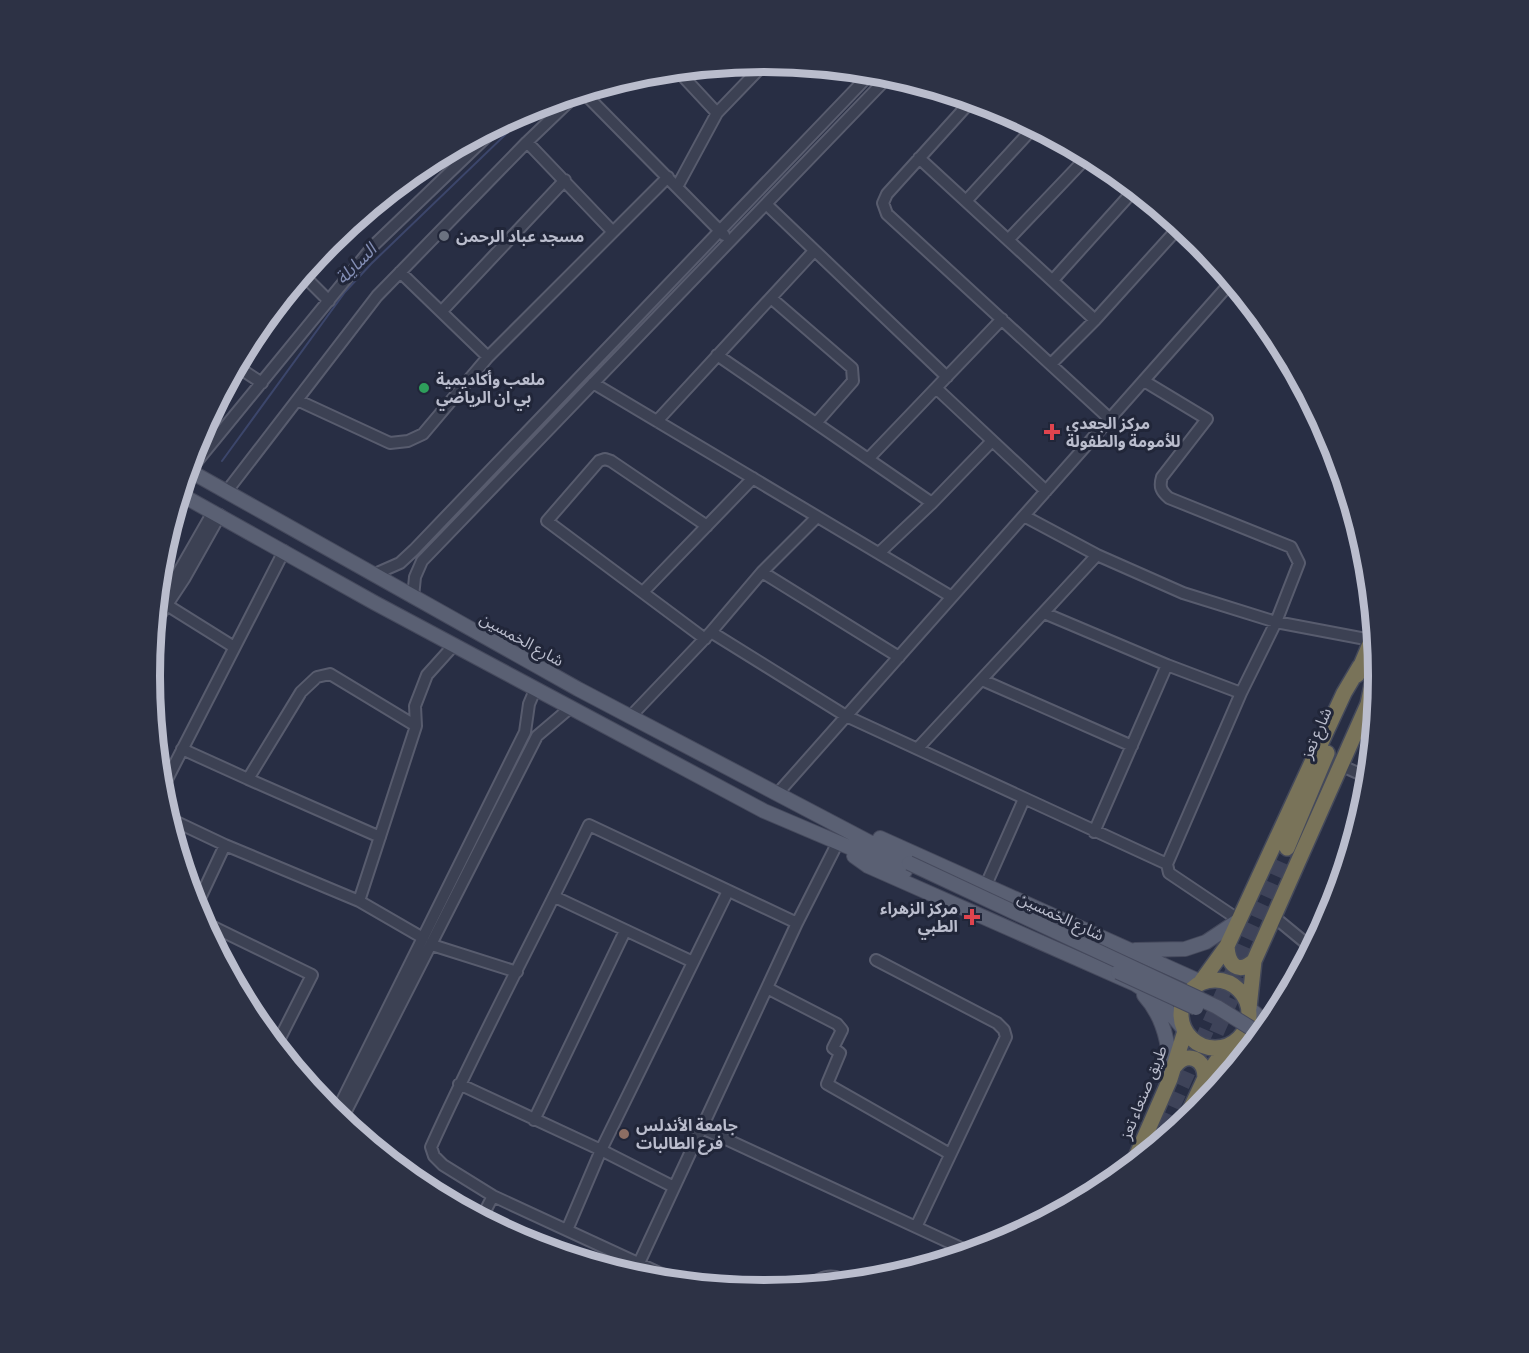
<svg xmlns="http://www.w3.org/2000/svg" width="1529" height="1353" viewBox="0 0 1529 1353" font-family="Commissioner,'Noto Sans Arabic',sans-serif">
	<rect width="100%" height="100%" fill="#282e44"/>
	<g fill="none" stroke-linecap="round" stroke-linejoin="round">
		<path stroke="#3c466b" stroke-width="2" d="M222 461 345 292 371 264 534 107"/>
		<path stroke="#3e4359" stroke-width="15" stroke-dasharray="15 8" stroke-linecap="butt" d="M1207 1054 1245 968
			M1154 1149 1287 848"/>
		<defs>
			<path id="minor" d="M677 70 717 113
				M583 92 724 235
				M972 100 887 194 883 203 887 214 1110 419
				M527 142 612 231
				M919 158 1095 320
				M677 187 717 113 766 62
				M966 201 1034 127
				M766 204 947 377
				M1008 240 1088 156
				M400 272 488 357
				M303 275 329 301
				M1053 280 1135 189
				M771 298 852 368 853 381 817 422
				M442 311 565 180
				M717 355 932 503
				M1051 364 1095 320 1180 226
				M236 366 262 383
				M1144 381 1207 419 1162 477C1159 487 1161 491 1169 498L1291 547 1299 563 1276 622 1241 693 1167 864 1169 873 1239 920
				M593 383 952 597
				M936 388 1046 491
				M297 400 390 443 408 441 423 434 488 357 668 177
				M657 421 814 251
				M869 458 1002 319
				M189 471 374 245 500 124
				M227 491 377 296 527 142 577 94
				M1024 516 1097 555 1183 593 1276 622 1371 640
				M879 553 932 503 992 441
				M762 572 899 657
				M375 574 400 563 414 550 872 72
				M643 592 753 478
				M413 597 415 577 422 561 890 75
				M162 602 234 647
				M157 605 177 575 213 512
				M1044 613 1167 665 1241 693
				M155 623 184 579 220 515
				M711 632 846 716 1167 864
				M705 639 547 521 599 461 605 459 611 461 707 526
				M982 680 1132 746
				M630 717 711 632 762 572 817 517
				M918 748 1097 555
				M182 749 248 779 301 692 317 677 330 674 416 726
				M1342 766 1369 778
				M248 779 380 837
				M161 791 284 551
				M778 793 1232 281
				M168 818 225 845 359 901 423 938
				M1094 832 1167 665
				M986 885 1024 799
				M555 897 693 962
				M359 901 416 726 415 706 427 675 454 645
				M195 909 225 845
				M1273 919 1279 921 1313 949
				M201 921 312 975 276 1046
				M432 945 517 972
				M876 960 997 1023 1004 1030 1006 1037 916 1227
				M767 988 837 1024 842 1030 833 1048 840 1053 827 1084 950 1154
				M459 1084 601 1150 674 1187
				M335 1115 525 732 529 704 535 690
				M534 1120 625 931
				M341 1121 537 736 570 708
				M702 1128 972 1253
				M481 1219 493 1196
				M567 1230 601 1150 728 891
				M633 1276 797 923 837 844
				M681 1283 493 1196 443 1165 434 1156 431 1147C480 1038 537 933 589 825L797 923
				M807 1287C823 1275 833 1273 851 1283"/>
			<path id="major" d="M188 470 578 689 909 863
				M180 494 375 603 764 811 905 871
				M880 838 1201 982
				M854 856 868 866 1135 984C1156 997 1170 1012 1185 1031
				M1135 950 1185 949 1206 942 1239 920
				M1144 995C1164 1017 1170 1045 1170 1074
				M1249 1008 1270 1026
				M1227 1046 1246 1055
				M1198 1096 1211 1084 1231 1073"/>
			<path id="highway" d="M1357 675 1375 632
				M1287 848 1327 753
				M1227 946C1228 965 1238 975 1254 961
				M1181 1014a34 34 0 1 1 68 0a34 34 0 1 1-68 0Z
				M1201 982 1227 946 1344 693 1360 666
				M1249 1008 1254 961 1368 704 1374 675
				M1175 1066C1187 1051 1205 1058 1205 1078
				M1183 1125 1205 1078 1227 1046
				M1132 1166 1170 1079 1185 1031"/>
		</defs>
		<use href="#minor" stroke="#585c6e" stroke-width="14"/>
		<use href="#major" stroke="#464a5d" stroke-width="16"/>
		<use href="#highway" stroke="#44495b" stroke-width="18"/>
		<use href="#minor" stroke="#3c4153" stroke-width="10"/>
		<use href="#major" stroke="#5a6073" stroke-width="14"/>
		<use href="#highway" stroke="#797359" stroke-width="15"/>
		<defs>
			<path id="major-bridge" d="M909 863 1217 1007 1262 1035
				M1118 972 1196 1008"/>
		</defs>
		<use href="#major-bridge" stroke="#464a5d" stroke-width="16" stroke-linecap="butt"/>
		<use href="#major-bridge" stroke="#5a6073" stroke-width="14"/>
	</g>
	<circle fill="#6b7280" stroke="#212639" stroke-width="2" cx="444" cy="236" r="6"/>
	<circle fill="#2e9e5b" stroke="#212639" stroke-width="2" cx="424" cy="388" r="6"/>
	<g fill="#e0444e" stroke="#212639" stroke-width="2">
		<path d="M1049 423h6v6h6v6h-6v6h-6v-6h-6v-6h6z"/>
		<path d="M969 908h6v6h6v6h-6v6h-6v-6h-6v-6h6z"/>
	</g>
	<circle fill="#8d6e63" stroke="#212639" stroke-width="2" cx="624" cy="1134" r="6"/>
	<g text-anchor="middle" stroke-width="6" stroke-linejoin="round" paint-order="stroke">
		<g font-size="16" font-weight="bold" fill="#babdcd" stroke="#212639" text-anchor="start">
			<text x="456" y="242">مسجد عباد الرحمن</text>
			<text x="436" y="385">ملعب وأكاديمية<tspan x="436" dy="18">بي ان الرياضي</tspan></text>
			<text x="1066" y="429">مركز الجعدي<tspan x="1066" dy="18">للأمومة والطفولة</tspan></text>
			<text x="958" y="914" text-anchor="end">مركز الزهراء<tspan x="958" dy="18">الطبي</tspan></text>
			<text x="636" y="1131">جامعة الأندلس<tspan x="636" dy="18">فرع الطالبات</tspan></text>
		</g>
		<g font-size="16" fill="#babdcd" stroke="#212639">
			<text transform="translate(522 639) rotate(29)" y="6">شارع الخمسين</text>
			<text transform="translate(1316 733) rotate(-67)" y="6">شارع تعز</text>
			<text transform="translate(1061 916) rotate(25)" y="6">شارع الخمسين</text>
			<text transform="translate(1143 1092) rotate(-68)" y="6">طريق صنعاء تعز</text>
		</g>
		<g font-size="18" font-style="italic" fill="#828db3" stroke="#212639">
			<text transform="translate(356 264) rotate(-45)" y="6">السايلة</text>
		</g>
	</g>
	<path d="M0 0H1529V1353H0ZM160 676a604 604 0 1 1 1208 0a604 604 0 1 1-1208 0Z" fill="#2d3245" fill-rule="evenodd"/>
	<path fill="none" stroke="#babdcd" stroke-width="8" d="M160 676a604 604 0 1 1 1208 0a604 604 0 1 1-1208 0Z"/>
</svg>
